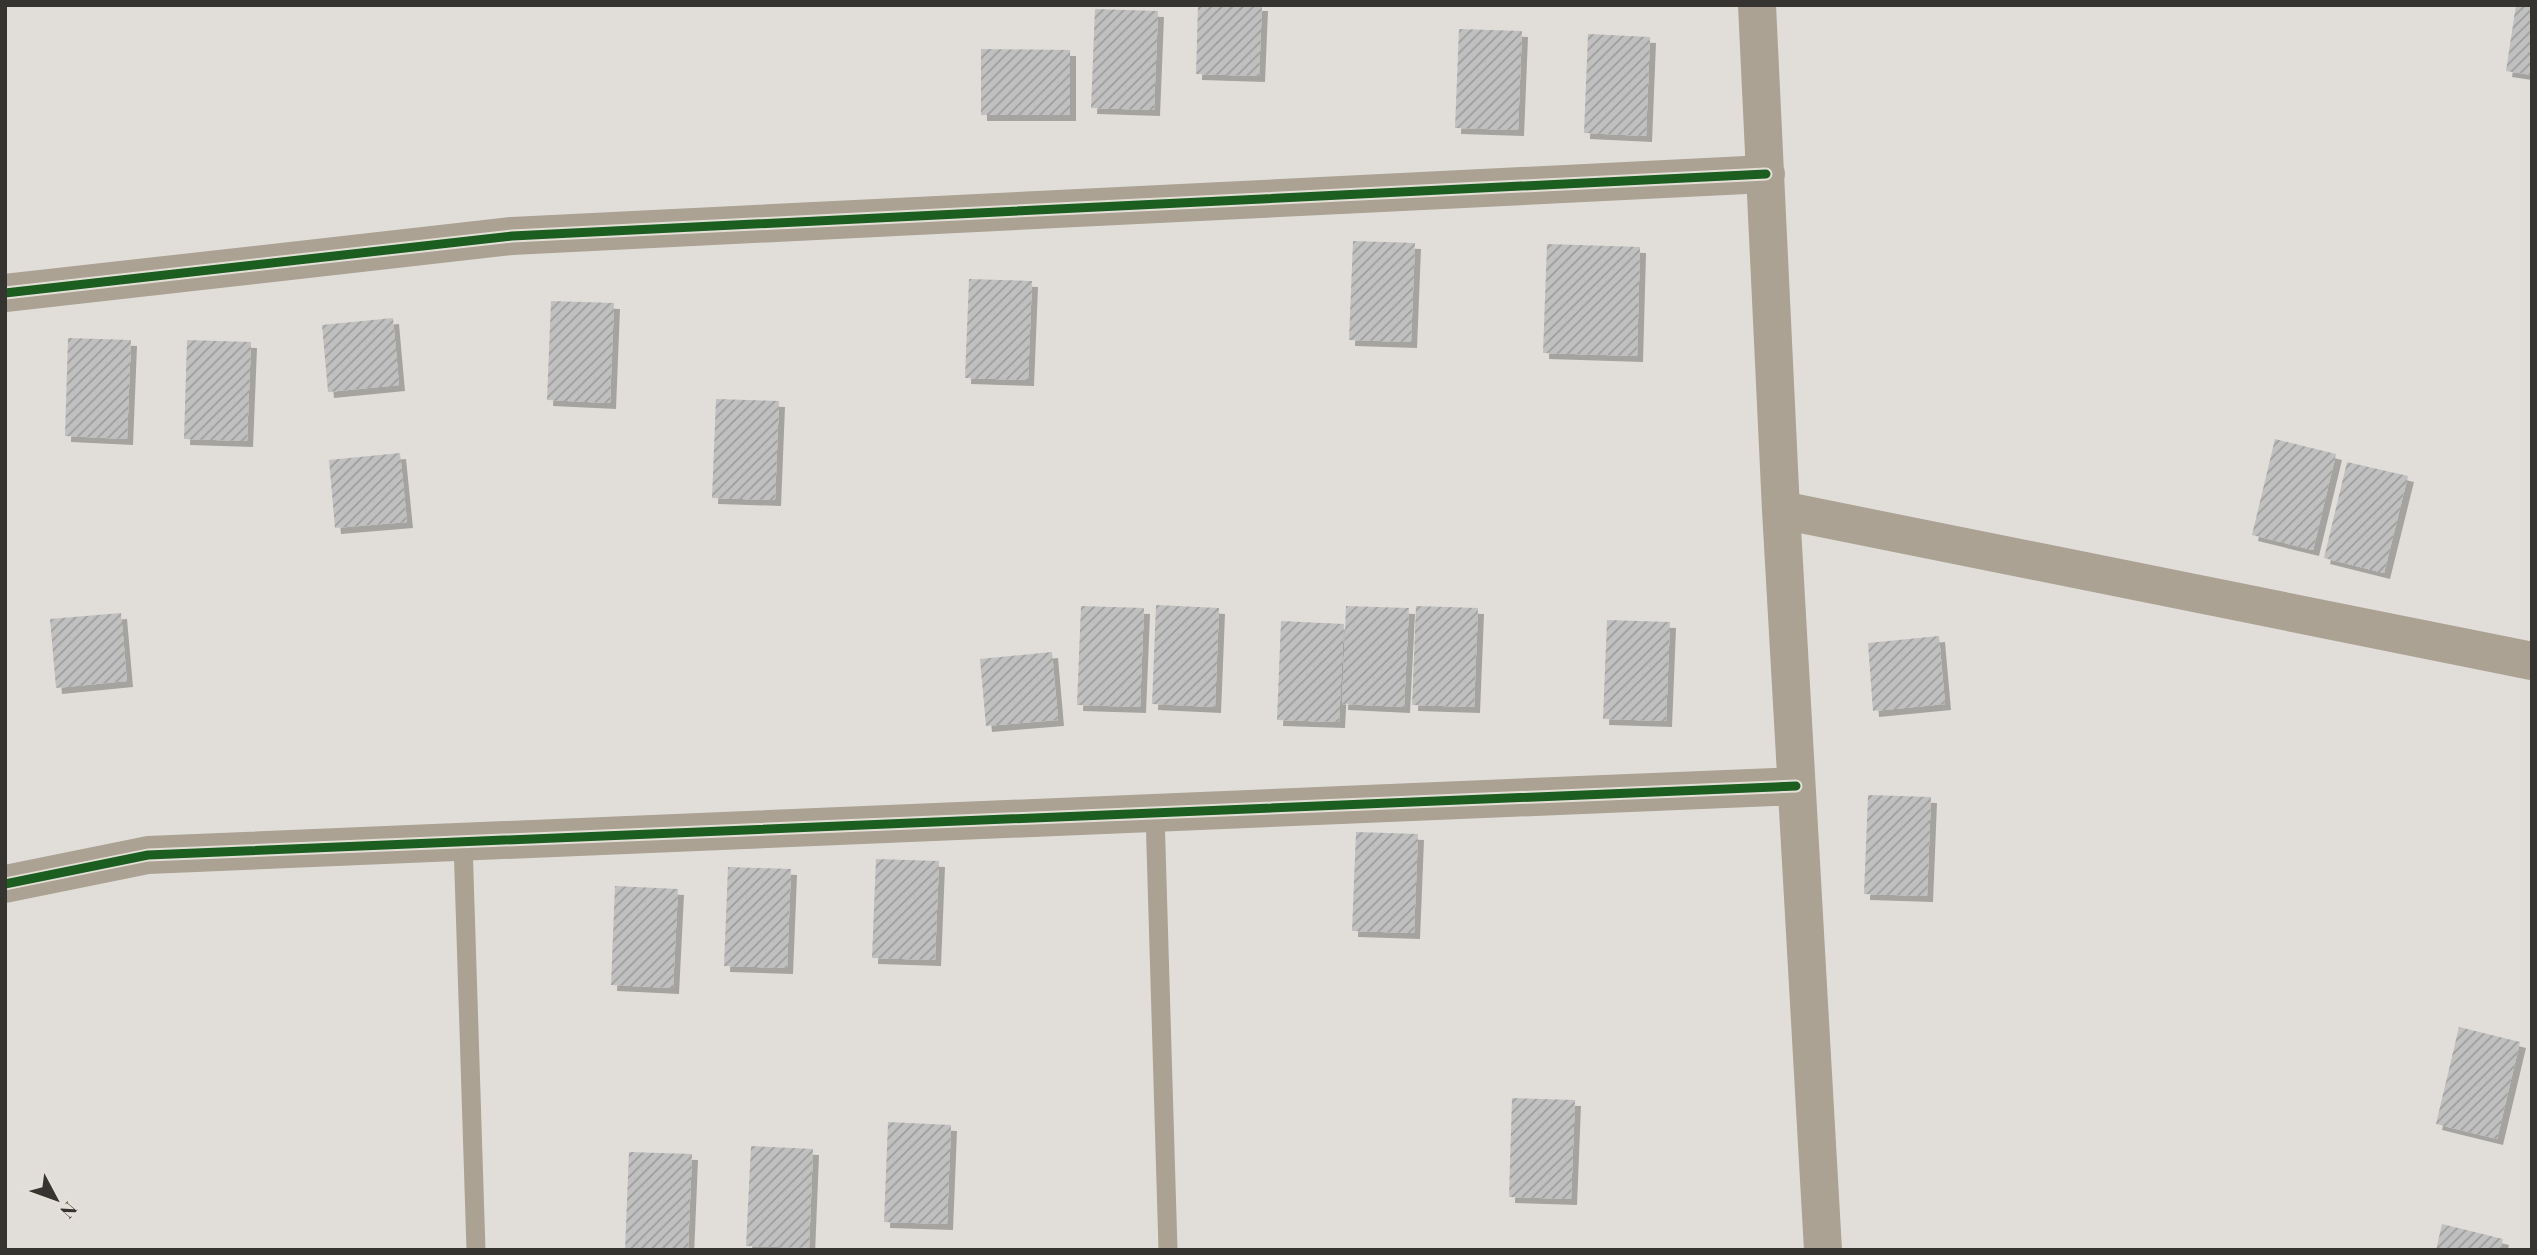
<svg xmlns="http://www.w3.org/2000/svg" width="2537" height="1255" viewBox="0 0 2537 1255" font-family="'Playfair Display',serif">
	<defs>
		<pattern id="building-hatch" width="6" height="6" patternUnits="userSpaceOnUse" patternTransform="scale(1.75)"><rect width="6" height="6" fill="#c0c0c0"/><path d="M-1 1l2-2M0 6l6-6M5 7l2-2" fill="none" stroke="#9d9d9d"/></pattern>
		<filter id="shadow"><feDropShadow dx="6" dy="6" stdDeviation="0" flood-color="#0004"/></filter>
	</defs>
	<rect width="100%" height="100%" fill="#e1deda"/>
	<path fill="url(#building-hatch)" filter="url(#shadow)" d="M1198 5H1262L1259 76 1196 74Z
		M2516 5H2532V75L2506 71Z
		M1095 9 1158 11 1154 110 1091 108Z
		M1459 29 1522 31 1518 130 1455 128Z
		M1588 34 1650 37 1646 136 1584 133Z
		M981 49 1070 50V115H981Z
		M1353 241 1415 243 1411 342 1349 340Z
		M1547 244 1640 247 1637 356 1543 353Z
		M969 279 1032 281 1028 380 965 378Z
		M551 301 614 303 610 403 547 400Z
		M393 318 399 385 328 392 322 325Z
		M68 338 131 340 127 439 65 436Z
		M187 340 251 342 247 441 184 439Z
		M716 399 779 401 775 500 712 498Z
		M2275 439 2336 454 2313 550 2252 535Z
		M400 453 407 522 335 528 329 460Z
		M2347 462 2408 476 2384 573 2324 558Z
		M1156 605 1219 608 1215 707 1152 704Z
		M1081 606 1144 608 1140 707 1077 705Z
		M1346 606 1409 608 1404 707 1342 704Z
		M1416 606 1478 608 1474 707 1412 705Z
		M121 613 127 681 56 688 50 619Z
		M1607 620 1670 622 1666 721 1603 719Z
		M1281 621 1344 624 1339 722 1277 720Z
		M1939 636 1945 704 1873 711 1868 643Z
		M1052 652 1058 720 986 726 980 659Z
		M1868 795 1931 797 1927 896 1864 894Z
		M1356 832 1418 834 1414 933 1352 931Z
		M876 859 939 861 935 960 872 958Z
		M728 867 791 869 787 968 724 966Z
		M615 886 678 889 673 988 611 985Z
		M2459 1027 2520 1042 2497 1139 2436 1124Z
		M1512 1098 1575 1100 1571 1199 1509 1197Z
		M888 1122 951 1125 947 1224 884 1222Z
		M751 1146 813 1149 809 1248 746 1246Z
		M629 1152 692 1154 688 1250H625Z
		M2442 1224 2503 1239 2500 1250H2436Z"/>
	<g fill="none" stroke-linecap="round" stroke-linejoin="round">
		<path stroke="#aba293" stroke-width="19" d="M1155 813 1168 1250
			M463 842 476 1250"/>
		<path stroke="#aba293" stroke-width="38" d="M1757 5 1781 510 1823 1250
			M5 293 512 236 1766 174
			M1781 510 2532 661
			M5 884 148 855 1796 786"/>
		<defs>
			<path id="cycleway" d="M5 293 512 236 1766 174
				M5 884 148 855 1796 786"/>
		</defs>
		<use href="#cycleway" stroke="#e4dfd7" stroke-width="13"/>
		<use href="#cycleway" stroke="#1b5e20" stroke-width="9"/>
	</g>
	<rect width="2537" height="1255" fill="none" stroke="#363431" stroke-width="14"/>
	<g transform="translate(56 1199) rotate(131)" stroke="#e4dfd7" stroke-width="5" paint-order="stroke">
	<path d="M0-5L12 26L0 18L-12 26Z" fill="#363431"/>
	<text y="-10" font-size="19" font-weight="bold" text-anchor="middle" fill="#363431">N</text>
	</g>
</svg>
